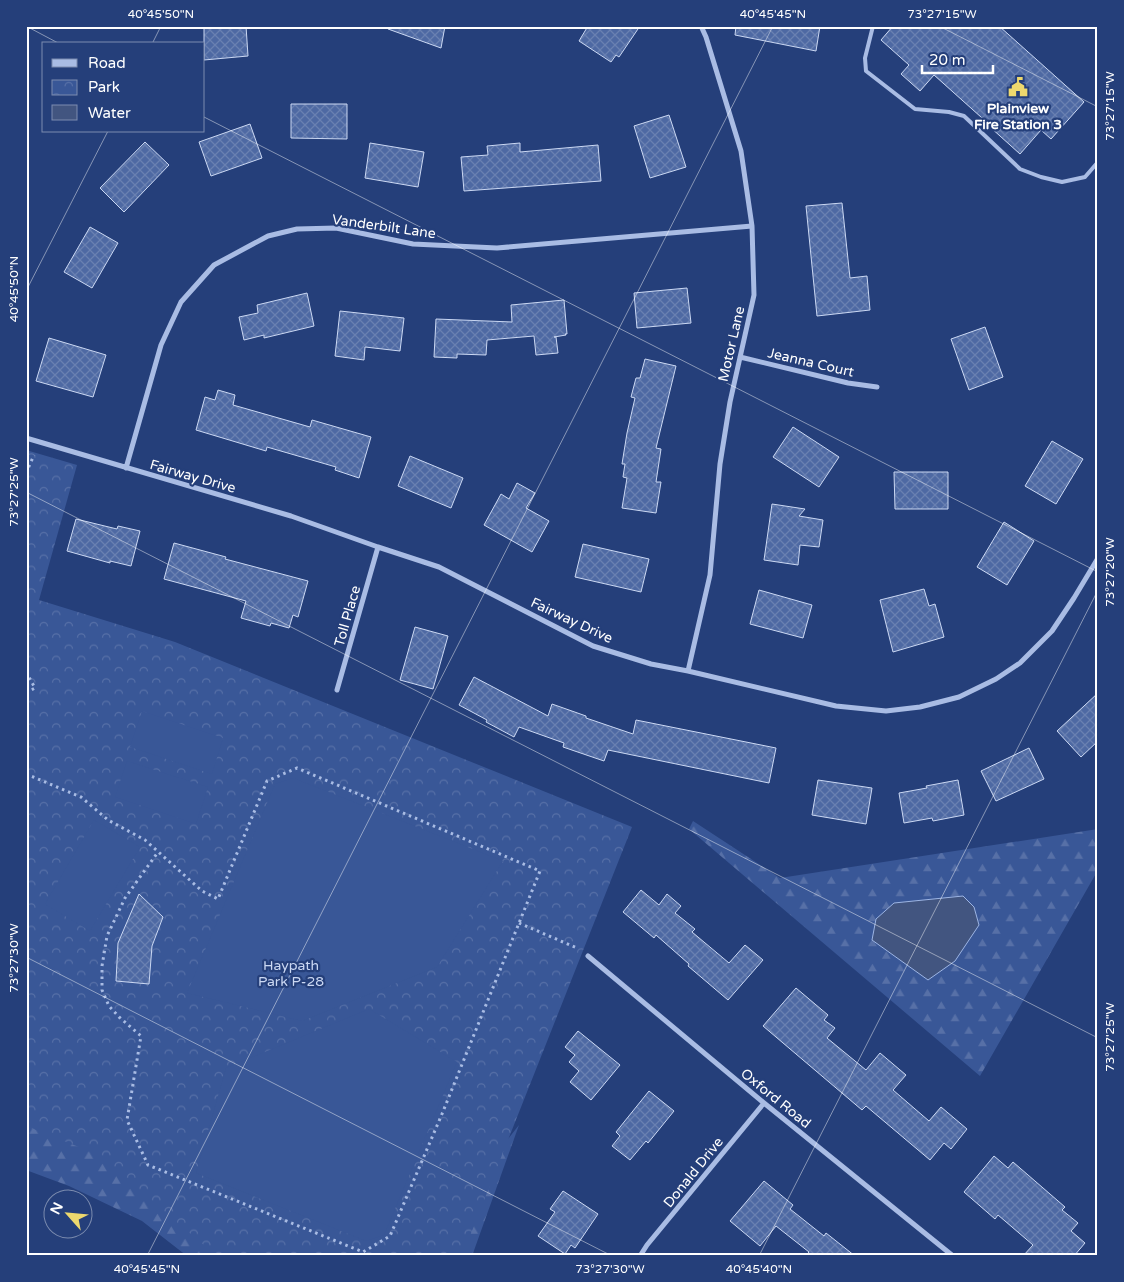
<svg xmlns="http://www.w3.org/2000/svg" width="1124" height="1282" viewBox="0 0 1124 1282" font-family="'Varela Round',sans-serif">
	<defs>
		<pattern id="forest-firs" width="22" height="20" patternUnits="userSpaceOnUse" patternTransform="scale(1.25)"><rect width="22" height="20" fill="#395797"/><path d="M5 1l3.5 6h-7zM16 11l3.5 6h-7z" fill="#5770a7"/></pattern>
		<pattern id="park-crowns" width="20" height="18" patternUnits="userSpaceOnUse" patternTransform="scale(1.25)"><rect width="20" height="18" fill="#395797"/><path d="M2 6a3 3 0 1 1 6 0M12 15a3 3 0 1 1 6 0" fill="none" stroke="#5770a7"/></pattern>
		<pattern id="building-cross-hatch" width="8" height="8" patternUnits="userSpaceOnUse" patternTransform="scale(1.25)"><rect width="8" height="8" fill="#4e69a3"/><path d="M0 0l8 8M0 8l8-8" fill="none" stroke="#6980b1"/></pattern>
	</defs>
	<rect width="100%" height="100%" fill="#253f7a"/>
	<path fill="url(#forest-firs)" d="M693 821 780 878 1098 829V870L980 1076 689 829Z
		M26 872 274 1256H187L142 1221 69 1186 26 1170Z
		M519 1125 472 1256H438L481 1173Z"/>
	<path fill="url(#park-crowns)" d="M26 450 77 465 39 600 175 642 632 827 462 1256H217L94 1153 26 1126Z"/>
	<path fill="#395797" d="M142 711 223 738 212 774 130 747Z
		M127 761 208 787 196 824 115 797Z
		M293 778 503 861 437 967 302 1021 187 993 275 784Z
		M94 820 140 847 90 931 45 904Z
		M369 1009 457 1062 384 1235 366 1241 196 1173 226 1068Z"/>
	<path fill="#425580" stroke="#9db5e4" d="M963 896 974 907 979 925 955 961 928 980 872 940 876 919 894 903Z"/>
	<path fill="url(#building-cross-hatch)" stroke="#cbd8f3" d="M204 26H246L248 56 204 60Z
		M389 26H445L441 48 388 29Z
		M588 26H640L619 57 616 55 611 62 579 41Z
		M736 26H820L816 51 735 35Z
		M893 26H999L1084 102 1051 139 1041 130 1020 154 990 127 991 126 934 75 920 91 901 74 909 65 881 40Z
		M291 104H347V139L291 138Z
		M669 115 686 167 650 178 634 126Z
		M250 124 262 158 211 176 199 142Z
		M145 142 169 165 124 212 100 188Z
		M370 143 424 152 418 187 365 178Z
		M520 143V152L598 145 601 181 464 191 461 157 488 155 487 146Z
		M842 203 850 278 867 276 870 310 817 316 806 206Z
		M90 227 118 243 92 288 64 272Z
		M687 288 691 323 637 328 634 293Z
		M307 293 314 326 264 338V335L244 340 239 317 258 313 257 305Z
		M564 300 567 334H565L566 335 554 337H556L558 353 536 355 534 336 487 340 486 355 457 354V358L434 357 436 319 512 322 511 305Z
		M340 311 404 318 400 351 365 347 364 360 335 356Z
		M985 327 1003 377 969 390 951 339Z
		M49 338 106 355 93 397 36 381Z
		M645 359 676 366 656 448 661 449 656 482H661L656 513 622 508 627 478 623 477 625 464H622L627 433 635 398 631 397 636 378H640Z
		M218 390 235 395 233 405 310 427 312 420 371 437 359 478 335 470 336 467 267 447 266 451 196 430 205 397 215 400Z
		M793 427 839 457 819 487 773 457Z
		M1052 441 1083 459 1056 504 1025 486Z
		M410 456 463 478 451 508 398 486Z
		M894 472H948V509H895Z
		M517 483 535 493 526 508 549 521 532 552 484 525 501 494 509 499Z
		M772 504 805 509 799 516 823 520 819 547 800 545 798 565 764 560Z
		M76 519 117 529 118 526 140 531 131 566 110 561V563L67 551Z
		M1004 522 1034 541 1007 585 977 567Z
		M174 543 226 557 225 559 308 581 298 617 293 615 289 628 271 623 270 626 241 618 246 601 164 579Z
		M583 544 649 559 641 592 575 577Z
		M924 589 929 606 935 604 944 637 893 652 880 600Z
		M759 590 812 605 803 638 750 624Z
		M415 627 448 636 433 689 400 680Z
		M474 677 548 716 552 704 586 716V718L633 734 636 720 776 748 769 783 608 750 604 761 563 747 564 743 519 727 514 737 486 722 487 720 459 705Z
		M1098 693V741L1081 757 1057 731Z
		M1029 748 1044 779 996 801 981 771Z
		M818 780 872 788 866 824 812 815Z
		M958 780 964 815 933 821 932 818 904 823 899 793 927 788 926 786Z
		M641 890 659 905 667 894 681 906 675 913 695 929 692 932 729 963 745 945 763 960 728 1000 688 966 689 964 656 935 654 938 623 912Z
		M139 894 163 917 152 946 149 984 116 981 118 943Z
		M796 988 828 1015 824 1020 835 1028 827 1038 866 1070 880 1053 906 1075 893 1090 929 1121 941 1107 967 1129 951 1149 944 1143 930 1160 866 1106 862 1110 763 1026Z
		M578 1031 620 1065 591 1100 570 1082 579 1071 569 1062 575 1055 565 1047Z
		M649 1091 674 1111 648 1143 646 1141 630 1160 612 1146 620 1136 616 1132Z
		M994 1156 1008 1168 1013 1162 1065 1207 1062 1210 1078 1223 1071 1231 1085 1243 1074 1256H1023L1033 1245 998 1215 995 1219 964 1192Z
		M764 1181 793 1205 790 1209 824 1236 826 1233 855 1256H805L809 1252 776 1226 760 1246 730 1221Z
		M563 1191 598 1214 575 1248 571 1245 565 1254 538 1236 555 1212 550 1209Z"/>
	<g fill="none" stroke-linecap="round" stroke-linejoin="round">
		<path stroke="#a9bce4" stroke-width="3" stroke-dasharray="2.5 4" stroke-linecap="butt" d="M26 473 34 455
			M26 672 35 688 26 693
			M26 774 81 797 108 820 145 840 202 891 218 899 267 781 297 768 540 871 442 1114 390 1236 363 1252 148 1165 127 1120 141 1036 119 1017 109 1006 102 990V966L107 936 125 898 158 852
			M519 923 577 948"/>
		<path stroke="#a9bce4" stroke-width="4" d="M873 26 865 58 866 71 915 109 949 112 964 116 1020 169 1041 177 1062 182 1085 177 1098 162"/>
		<path stroke="#a9bce4" stroke-width="5" d="M740 357 848 383 877 387
			M26 438 291 516 378 547 439 567 593 646 651 664 688 671 836 706 886 711 920 707 959 697 996 679 1020 663 1052 631 1074 598 1098 558
			M126 468 161 345 181 302 214 265 268 236 297 229 336 228 413 244 497 248 752 226
			M688 671 710 575 720 464 730 402 754 295 752 226 741 151 706 37 701 26
			M337 690 378 547
			M588 956 764 1103 953 1256
			M640 1256 647 1245 764 1103"/>
	</g>
	<path fill="none" stroke="#fff" stroke-width="1" stroke-opacity="0.45" d="M26 26 60 44M939 26 1098 107M152 44 161 26M204 117 1098 572M26 291 108 131M26 492 1098 1038M26 957 612 1256M147 1256 773 26M759 1256 1098 590"/>
	<defs>
		<symbol id="civic-bare" viewBox="-9 -9 18 18"><path d="M-.6-6.5H3V-4.5H.6V-3L4-1V1h2V6H-6V1h2V-1L-.6-3ZM-1.2 2.5V6h2.4V2.5Z" fill="#edd86e" stroke="#253f7a" stroke-width="2.5" paint-order="stroke"/></symbol>
	</defs>
	<g fill-rule="evenodd">
		<use href="#civic-bare" x="1004" y="73" width="28" height="28"/>
	</g>
	<g text-anchor="middle" stroke-width="4.5" stroke-linejoin="round" paint-order="stroke">
		<g font-size="14" font-weight="bold" fill="#fff" stroke="#253f7a">
			<text x="1018" y="113">Plainview<tspan x="1018" dy="16">Fire Station 3</tspan></text>
		</g>
		<g font-size="14" fill="#fff" stroke="#253f7a">
			<text transform="translate(384 226) rotate(8)" y="5">Vanderbilt Lane</text>
			<text transform="translate(731 344) rotate(-77)" y="5">Motor Lane</text>
			<text transform="translate(811 362) rotate(13)" y="5">Jeanna Court</text>
			<text transform="translate(193 476) rotate(16)" y="5">Fairway Drive</text>
			<text transform="translate(347 616) rotate(-74)" y="5">Toll Place</text>
			<text transform="translate(572 620) rotate(25)" y="5">Fairway Drive</text>
			<text transform="translate(776 1098) rotate(39)" y="5">Oxford Road</text>
			<text transform="translate(693 1172) rotate(-51)" y="5">Donald Drive</text>
		</g>
		<g font-size="14" fill="#cbd8f3" stroke="#253f7a">
			<text x="291" y="970">Haypath<tspan x="291" dy="16">Park P-28</tspan></text>
		</g>
	</g>
	<rect width="1124" height="1282" fill="none" stroke="#253f7a" stroke-width="55"/>
	<rect x="42" y="42" width="162" height="90" fill="#253f7a" stroke="#7c8caf"/>
	<rect x="52" y="59" width="25" height="8" fill="#a9bce4" stroke="#7c8caf"/>
	<text x="88" y="68" font-size="15" fill="#ffffff">Road</text>
	<rect x="52" y="80" width="25" height="15" fill="url(#park-crowns)" stroke="#7c8caf"/>
	<text x="88" y="92" font-size="15" fill="#ffffff">Park</text>
	<rect x="52" y="105" width="25" height="15" fill="#425580" stroke="#7c8caf"/>
	<text x="88" y="118" font-size="15" fill="#ffffff">Water</text>
	<g transform="translate(68 1214) rotate(297)"><circle r="24" fill="#253f7a" stroke="#7c8caf"/>
	<path d="M0-4L9 19L0 12L-9 19Z" fill="#edd86e"/>
	<text y="-8" font-size="14" font-weight="bold" text-anchor="middle" fill="#ffffff">N</text>
	</g>
	<path d="M922 65v8h71v-8" fill="none" stroke="#ffffff" stroke-width="2.5"/>
	<text x="929" y="65" font-size="15" fill="#ffffff" stroke="#253f7a" stroke-width="4" paint-order="stroke">20 m</text>
	<rect x="28" y="28" width="1068" height="1226" fill="none" stroke="#fff" stroke-width="2"/>
	<g font-size="12" text-anchor="middle" fill="#fff">
		<text x="161" y="18">40°45'50"N</text>
		<text x="773" y="18">40°45'45"N</text>
		<text x="942" y="18">73°27'15"W</text>
		<text transform="translate(1110 106) rotate(-90)" y="4">73°27'15"W</text>
		<text transform="translate(14 289) rotate(-90)" y="4">40°45'50"N</text>
		<text transform="translate(14 492) rotate(-90)" y="4">73°27'25"W</text>
		<text transform="translate(1110 572) rotate(-90)" y="4">73°27'20"W</text>
		<text transform="translate(14 958) rotate(-90)" y="4">73°27'30"W</text>
		<text transform="translate(1110 1037) rotate(-90)" y="4">73°27'25"W</text>
		<text x="147" y="1273">40°45'45"N</text>
		<text x="610" y="1273">73°27'30"W</text>
		<text x="759" y="1273">40°45'40"N</text>
	</g>
</svg>
